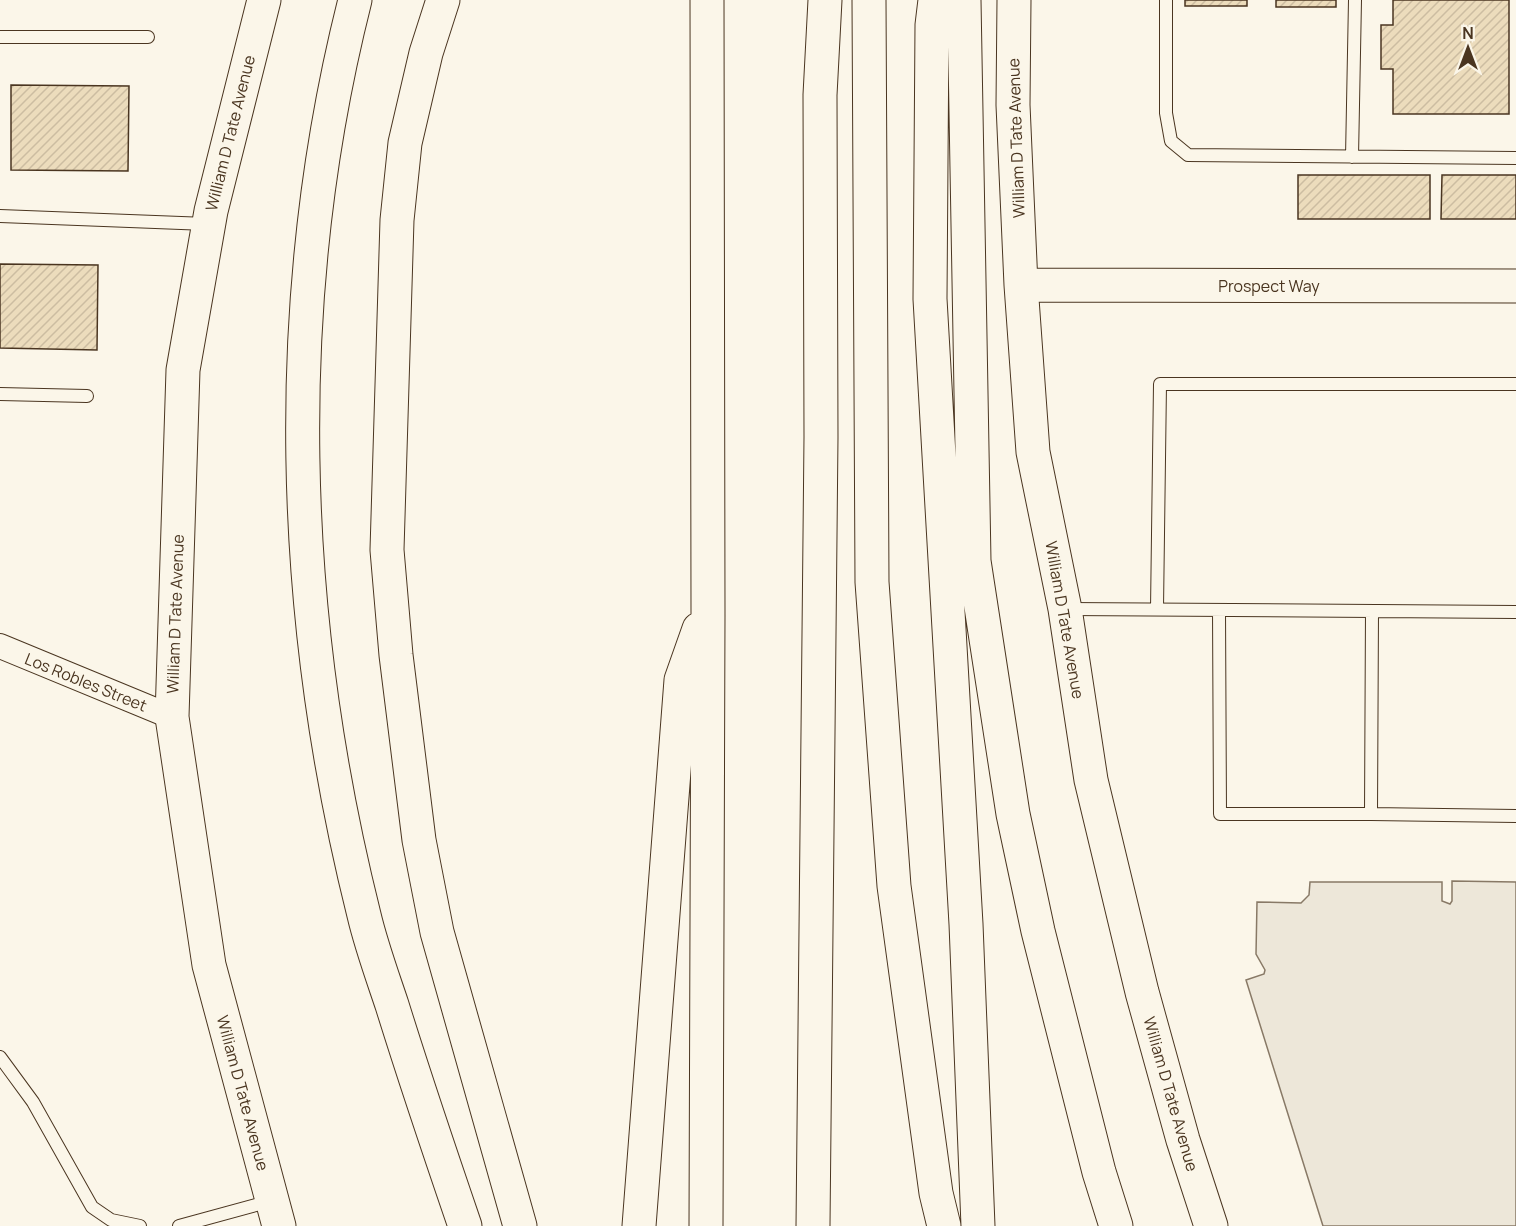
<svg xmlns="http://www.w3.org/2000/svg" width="1516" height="1226" viewBox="0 0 1516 1226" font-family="Manrope,sans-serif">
	<defs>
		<pattern id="building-hatch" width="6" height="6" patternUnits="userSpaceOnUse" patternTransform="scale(1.5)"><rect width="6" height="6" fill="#ecdcbc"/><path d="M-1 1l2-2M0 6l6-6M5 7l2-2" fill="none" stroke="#ccbda1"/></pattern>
	</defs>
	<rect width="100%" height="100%" fill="#fbf6e9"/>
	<path fill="#ede7d9" stroke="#887966" stroke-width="1.5" d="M1452 881 1516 882V1226H1323L1246 980 1264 974 1265 970 1256 954 1257 902 1301 903 1309 895 1310 882H1442V901L1450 904 1452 901Z"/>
	<path fill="url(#building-hatch)" stroke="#4a3520" stroke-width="1.5" d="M1185 0H1247V6H1185Z
		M1276 0H1336V7H1276Z
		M1393 0H1509V114H1393V69H1381V25H1393Z
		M11 85 129 86 128 171 11 170Z
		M1298 175H1430V219H1298Z
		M1442 175H1516V219H1441Z
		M0 264 98 265 97 350 0 348Z"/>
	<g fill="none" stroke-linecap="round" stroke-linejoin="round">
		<defs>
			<path id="lane" d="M1166 0V113L1171 141 1188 155 1516 158
				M0 37H148
				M1352 157 1355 0
				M0 216 207 224
				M0 394 87 396
				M1067 609 1516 612
				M1157 609 1160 384H1516
				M1219 610 1220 814H1371
				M1372 611 1371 814 1516 816
				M0 1057 33 1102 92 1207 111 1220 140 1226
				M179 1226 271 1201"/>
			<path id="street" d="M0 646 172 717"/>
			<path id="secondary" d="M264 0 211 211 183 370 172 717 209 965 279 1226
				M1014 0 1013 105 1021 285 1033 452 1065 609 1091 780 1142 992 1183 1140 1211 1226
				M1021 285 1516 286"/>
			<path id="highway" d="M355 0C279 300 289 616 364 915 371 945 382 975 392 1005 415 1079 440 1153 465 1226
				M443 0 426 53 405 143 397 220 387 550 396 655 419 840 437 932 520 1226
				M869 0 872 582 894 886 936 1193 944 1226
				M935 0 932 25 930 299 966 924 978 1226
				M964 0 974 561 1013 814 1038 931 1099 1172 1116 1226
				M639 1226 681 680 699 629
				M706 1226C710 817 707 409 707 0
				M813 1226 821 437 820 95 825 0"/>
		</defs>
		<use href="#lane" stroke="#4a3520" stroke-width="14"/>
		<use href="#street" stroke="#4a3520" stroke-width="26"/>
		<use href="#secondary" stroke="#4a3520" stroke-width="35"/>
		<use href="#highway" stroke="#4a3520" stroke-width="35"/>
		<use href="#lane" stroke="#fbf6e9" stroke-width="12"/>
		<use href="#street" stroke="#fbf6e9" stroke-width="24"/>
		<use href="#secondary" stroke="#fbf6e9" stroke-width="33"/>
		<use href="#highway" stroke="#fbf6e9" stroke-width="33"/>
	</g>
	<g text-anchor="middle" stroke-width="4.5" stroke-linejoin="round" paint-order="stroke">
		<g font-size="16" fill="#4a3520" stroke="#fbf6e9">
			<text transform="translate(230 133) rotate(-76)" y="6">William D Tate Avenue</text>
			<text transform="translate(1016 138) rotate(-92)" y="6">William D Tate Avenue</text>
			<text x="1269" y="292">Prospect Way</text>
			<text transform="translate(175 614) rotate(-88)" y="6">William D Tate Avenue</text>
			<text transform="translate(1065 620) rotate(80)" y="6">William D Tate Avenue</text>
			<text transform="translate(86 682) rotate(22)" y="6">Los Robles Street</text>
			<text transform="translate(243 1093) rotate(75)" y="6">William D Tate Avenue</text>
			<text transform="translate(1171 1094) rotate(74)" y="6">William D Tate Avenue</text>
		</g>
	</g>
	<g transform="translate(1468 48)" stroke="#fbf6e9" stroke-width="4.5" paint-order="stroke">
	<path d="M0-4.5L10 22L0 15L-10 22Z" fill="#4a3520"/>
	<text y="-9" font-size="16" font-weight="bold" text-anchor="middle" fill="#4a3520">N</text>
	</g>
</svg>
